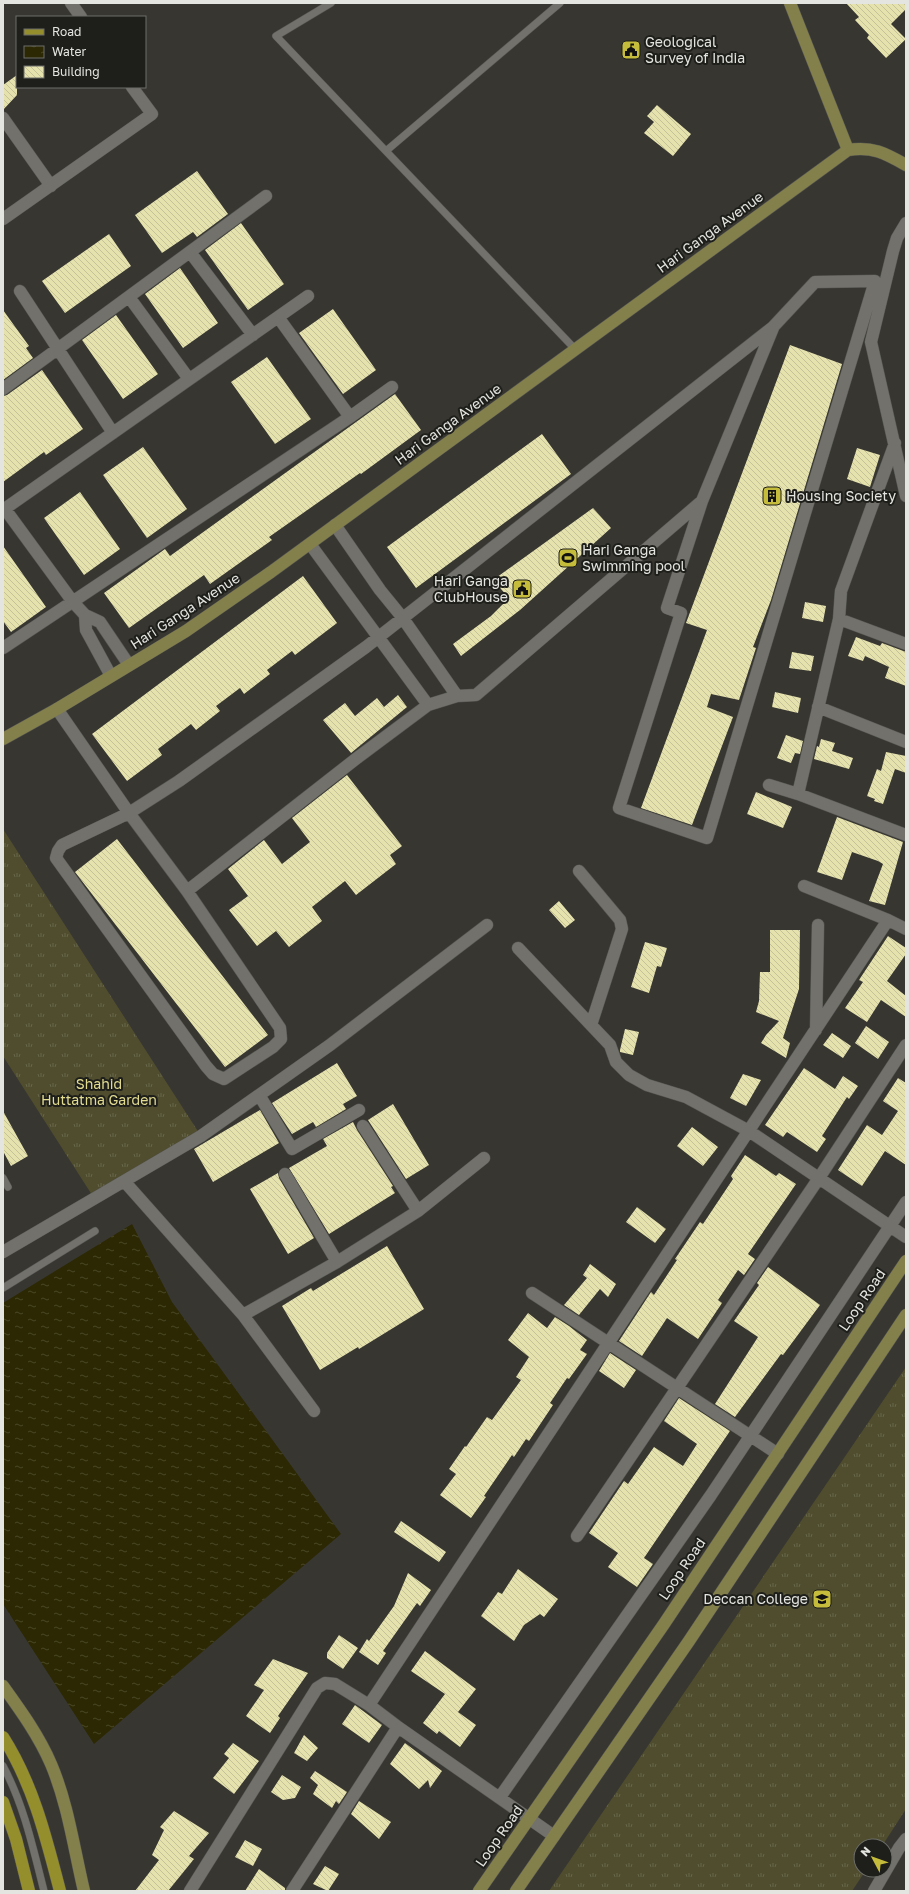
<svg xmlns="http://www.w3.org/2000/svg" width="909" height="1894" viewBox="0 0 909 1894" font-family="'Golos Text',sans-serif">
	<defs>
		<pattern id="grass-tufts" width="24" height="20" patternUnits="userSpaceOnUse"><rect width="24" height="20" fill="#4f4d2d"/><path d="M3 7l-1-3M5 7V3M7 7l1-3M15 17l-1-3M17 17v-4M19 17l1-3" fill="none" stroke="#68664b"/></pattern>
		<pattern id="water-ripples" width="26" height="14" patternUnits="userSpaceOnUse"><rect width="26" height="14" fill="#2b2803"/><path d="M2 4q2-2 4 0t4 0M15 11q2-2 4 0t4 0" fill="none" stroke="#4a4727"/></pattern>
		<pattern id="building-back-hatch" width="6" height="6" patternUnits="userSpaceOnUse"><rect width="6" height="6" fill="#e5e2ae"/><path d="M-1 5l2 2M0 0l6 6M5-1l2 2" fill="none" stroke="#c5c299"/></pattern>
	</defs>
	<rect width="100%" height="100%" fill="#373631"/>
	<path fill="url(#grass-tufts)" d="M3 829 201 1136 94 1198 3 1056Z
		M906 1367V1809L882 1846H861V1870H866L852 1891H549Z"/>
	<path fill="url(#water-ripples)" d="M132 1224 172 1302 341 1534 94 1744 3 1604V1303Z"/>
	<path fill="url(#building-back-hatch)" d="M846 3H906V9L891 24 906 39 886 58 867 38 869 35 855 20 859 17Z
		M17 75V95L3 110V85Z
		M657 105 691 134 673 156 644 133 654 122 647 116Z
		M197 171 228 214 197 237 193 232 162 253 135 215Z
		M241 223 284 284 248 310 205 250Z
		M109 234 131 266 65 313 42 281Z
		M180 268 218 323 183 348 145 294Z
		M333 309 376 370 343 394 299 333Z
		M3 310 29 346 26 348 33 358 3 380Z
		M116 315 158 374 123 399 82 340Z
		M790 345 842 364 771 600 753 647 756 648 739 700 711 694 707 707 733 717 692 825 641 808 707 630 686 623Z
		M267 357 311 419 275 444 231 382Z
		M42 370 83 429 46 455 44 452 3 482V396L7 395Z
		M395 394 421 430 361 474 360 473 269 537 272 540 210 584 204 575 129 628 104 593 165 549 170 556Z
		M542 434 571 474 416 588 387 547Z
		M143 447 187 509 147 538 103 475Z
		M857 448 880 455 870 487 847 479Z
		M80 492 120 549 84 575 44 518Z
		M593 508 611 528 520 610 461 656 453 644 491 616 509 598 493 580Z
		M3 546 46 607 11 632 3 621Z
		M303 576 337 623 295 655 292 651 267 670 270 674 244 694 240 688 216 706 220 711 196 730 191 724 158 749 162 755 127 781 92 734Z
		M805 602 826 606 823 622 802 618Z
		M856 637 880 646 882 643 906 652V686L885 678 889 667 865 656 863 661 848 656Z
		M792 652 814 656 811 671 789 668Z
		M775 692 801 698 798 713 772 707Z
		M398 695 407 707 351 753 323 720 345 703 355 716 377 698 384 707Z
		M786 735 803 741 800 754 795 753 791 763 777 758Z
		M821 739 835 743 832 751 853 758 849 769 814 759 817 746 819 747Z
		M886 752 906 756V773L895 769 883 804 874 801 875 799 867 796 877 769 881 771Z
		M347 775 402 846 390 855 396 864 356 895 345 881 312 907 322 921 289 947 276 931 257 946 229 910 248 896 228 869 264 840 282 864 310 842 292 818Z
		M756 792 792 807 783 828 747 814Z
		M837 817 903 842 885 905 869 901 883 864 878 861 852 852 842 880 817 872Z
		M117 839 268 1035 225 1067 75 872Z
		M559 901 575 920 565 928 549 910Z
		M770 930H800L799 989 783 1038 790 1043 786 1058 761 1043 766 1035 779 1021 756 1012 759 1001 760 972H770Z
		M888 936 906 948V954L887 981 906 996V1017L881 1000 867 1022 845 1008 863 982 859 980Z
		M645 942 667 948 661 967 657 966 649 993 631 987Z
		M866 1026 889 1042 878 1059 855 1043Z
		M625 1029 639 1032 633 1055 620 1052V1050Z
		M832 1033 851 1046 843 1058 823 1045Z
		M337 1063 357 1096 343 1104 346 1109 316 1127 313 1122 292 1134 272 1103Z
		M804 1068 835 1089 843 1076 858 1086 849 1099 847 1097 822 1136 826 1139 817 1152 787 1132 783 1137 765 1125Z
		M743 1074 761 1080 746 1106 730 1098Z
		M898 1078 906 1083V1165L885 1151 862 1186 838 1170 867 1125 882 1135 898 1111 883 1101Z
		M393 1104 429 1165 406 1179 368 1120Z
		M260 1110 279 1143 213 1182 194 1149Z
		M3 1111 28 1156 11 1166 3 1151Z
		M353 1122 357 1130 393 1186 391 1187 395 1193 329 1234 289 1168 327 1146 323 1139Z
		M692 1127 718 1147 703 1166 677 1146Z
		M745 1155 776 1176 779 1173 796 1184 748 1254 755 1259 744 1275 738 1270 718 1300 722 1303 698 1339 667 1318 642 1356 619 1341 651 1292 654 1295 677 1260 675 1259 700 1222 703 1224 733 1179 731 1176Z
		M278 1173 279 1178 314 1238 288 1254 250 1189Z
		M637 1207 666 1229 655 1243 626 1222Z
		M387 1246 424 1309 359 1349 358 1347 320 1370 282 1306 311 1288 313 1291Z
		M590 1264 616 1284 608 1297 600 1289 579 1315 564 1305 587 1278 583 1275Z
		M768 1267 820 1305 783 1355 781 1354 735 1417 715 1404 758 1337 734 1321 759 1285 757 1283Z
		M528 1313 547 1328 555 1317 569 1326 587 1340 580 1350 587 1354 569 1379 567 1378 550 1403 553 1405 529 1441 526 1439 514 1457 512 1455 484 1496 486 1497 471 1518 440 1495 456 1474 449 1469 465 1446 466 1447 487 1417 492 1420 521 1380 516 1377 529 1357 508 1340Z
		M610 1353 636 1370 624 1388 599 1371Z
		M679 1398 730 1431 644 1558 653 1564 637 1587 608 1567 618 1553 589 1533 624 1481 628 1484 654 1447 683 1466 697 1444 664 1421Z
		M401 1521 446 1552 439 1562 394 1532Z
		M518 1569 558 1599 544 1617 540 1614 524 1625 514 1641 481 1616 498 1592 502 1594Z
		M408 1573 431 1590 420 1606 417 1603 383 1651 386 1653 378 1665 359 1652 367 1639 369 1641 394 1606Z
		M339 1635 358 1648 343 1669 327 1658V1653Z
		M425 1651 476 1689 458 1712 476 1725 460 1747 439 1731 437 1734 423 1723 445 1694 411 1671Z
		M273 1659 308 1673 278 1716 280 1718 270 1733 246 1716 264 1690 254 1685Z
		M355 1705 382 1725 369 1743 342 1724Z
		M304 1735 318 1748 307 1761 294 1753Z
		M233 1743 259 1761 234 1794 213 1778 229 1758 224 1754Z
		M405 1743 442 1771 430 1788 428 1780 419 1789 390 1764Z
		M315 1771 347 1792 339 1804 336 1801 332 1808 313 1794 318 1785 310 1778Z
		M282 1775 301 1787 295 1798 283 1800 271 1792Z
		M359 1801 391 1822 379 1839 351 1814Z
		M174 1811 209 1833 189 1856 194 1859 168 1891H135L159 1860 152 1855 164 1830 160 1827Z
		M245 1840 262 1849 253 1866 235 1857Z
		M325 1866 339 1874 328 1891 313 1884Z
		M259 1869 285 1888V1891H245Z"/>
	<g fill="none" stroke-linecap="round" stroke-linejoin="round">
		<defs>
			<path id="lane" d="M331 3 276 36 575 349
				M386 151 560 3
				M3 1178 8 1187
				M3 1288 95 1231
				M3 1766C24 1805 33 1848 44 1891"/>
			<path id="street" d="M71 3 81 17
				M3 118 51 186
				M3 219 152 114 132 87
				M906 223 897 238 893 251 871 342 906 496
				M190 252 253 335
				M20 291 113 433
				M129 297 189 379
				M3 389 266 196
				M350 417 392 387
				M5 509 73 602 85 615 100 622 129 665
				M3 510 308 296
				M335 525 380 590 402 617 457 696 476 695 702 501 773 328
				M310 544 428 705
				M85 615 86 630 111 676
				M839 619 906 644
				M3 648 350 417 278 317
				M818 707 906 742
				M57 709 129 813 62 845 58 851 56 858 206 1066 213 1074 224 1079 273 1047 281 1039 280 1028 187 891 129 813 179 781 366 647 773 327 815 282 875 281 707 838 619 808 681 613 667 608 702 501
				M769 785 798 794 906 835
				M798 794 839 619 841 591 895 443
				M579 871 620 920 622 929 591 1025
				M804 886 888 920 906 929
				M187 891 357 758 428 705 457 696
				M518 948 610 1045 616 1062 629 1075 647 1085 686 1097 749 1131 906 1237
				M816 1030 818 925
				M259 1095 292 1149 359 1110
				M363 1126 418 1211
				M285 1174 337 1262
				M124 1181 243 1315 314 1411
				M3 1252 201 1136 330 1045 487 925
				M532 1293 778 1454
				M243 1315 337 1262 418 1211 484 1158
				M577 1536 819 1178 906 1045
				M369 1705 888 920
				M500 1797 711 1495 906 1202
				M190 1891 317 1688 325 1683 335 1684 369 1705 398 1727 554 1836
				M292 1891 398 1727
				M874 1891 899 1848 906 1839"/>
			<path id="secondary" d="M790 3 848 150
				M3 739 57 709 186 631 271 572 848 150C872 146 885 153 906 165
				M3 1686C21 1711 39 1736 51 1764 68 1804 74 1849 84 1891
				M479 1891 664 1624 906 1261
				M516 1891 689 1641 906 1315"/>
			<path id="primary" d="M3 1737C33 1784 46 1837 60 1891
				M3 1802 16 1839 29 1891"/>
		</defs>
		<use href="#lane" stroke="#555551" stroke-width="8"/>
		<use href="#street" stroke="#555551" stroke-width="13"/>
		<use href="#secondary" stroke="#555551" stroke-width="13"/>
		<use href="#primary" stroke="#555551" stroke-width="13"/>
		<use href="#lane" stroke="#72716c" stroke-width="7"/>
		<use href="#street" stroke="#72716c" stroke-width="12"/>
		<use href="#secondary" stroke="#84804c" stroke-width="12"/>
		<use href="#primary" stroke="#958e2d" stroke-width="12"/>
	</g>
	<defs>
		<symbol id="civic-square" viewBox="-11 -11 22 22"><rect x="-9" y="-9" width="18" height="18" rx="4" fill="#c6bc3c" stroke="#1e1e1b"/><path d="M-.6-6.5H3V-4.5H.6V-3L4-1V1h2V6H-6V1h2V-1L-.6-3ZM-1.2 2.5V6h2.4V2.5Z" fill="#111"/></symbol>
		<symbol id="building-square" viewBox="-11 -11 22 22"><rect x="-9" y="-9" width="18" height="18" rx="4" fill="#c6bc3c" stroke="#1e1e1b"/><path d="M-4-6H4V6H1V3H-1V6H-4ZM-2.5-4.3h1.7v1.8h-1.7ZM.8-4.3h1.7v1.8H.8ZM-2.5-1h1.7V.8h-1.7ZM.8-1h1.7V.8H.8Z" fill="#111"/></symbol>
		<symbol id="stadium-square" viewBox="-11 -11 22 22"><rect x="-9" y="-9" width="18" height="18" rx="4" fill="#c6bc3c" stroke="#1e1e1b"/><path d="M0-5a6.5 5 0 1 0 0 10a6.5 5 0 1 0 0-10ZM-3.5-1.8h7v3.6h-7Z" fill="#111"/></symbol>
		<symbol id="university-square" viewBox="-11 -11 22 22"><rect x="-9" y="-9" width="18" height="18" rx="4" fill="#c6bc3c" stroke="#1e1e1b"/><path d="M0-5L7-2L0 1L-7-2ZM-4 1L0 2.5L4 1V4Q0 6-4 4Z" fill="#111"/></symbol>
	</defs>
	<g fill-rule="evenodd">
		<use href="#civic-square" x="620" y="39" width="22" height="22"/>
		<use href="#building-square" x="761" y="485" width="22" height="22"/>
		<use href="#stadium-square" x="557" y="547" width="22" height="22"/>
		<use href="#civic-square" x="511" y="578" width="22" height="22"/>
		<use href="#university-square" x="811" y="1588" width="22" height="22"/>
	</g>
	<g text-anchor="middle" stroke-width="4" stroke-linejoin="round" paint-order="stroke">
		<g font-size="14" fill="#e4e4e1" stroke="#1e1e1b" text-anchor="start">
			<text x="645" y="47">Geological<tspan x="645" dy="16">Survey of India</tspan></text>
			<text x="786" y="501">Housing Society</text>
			<text x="582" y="555">Hari Ganga<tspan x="582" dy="16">Swimming pool</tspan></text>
			<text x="508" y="586" text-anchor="end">Hari Ganga<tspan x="508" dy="16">ClubHouse</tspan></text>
			<text x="808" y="1604" text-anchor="end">Deccan College</text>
		</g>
		<g font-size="14" fill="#e4e4e1" stroke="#1e1e1b">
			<text transform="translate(710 232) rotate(-36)" y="5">Hari Ganga Avenue</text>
			<text transform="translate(448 424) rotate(-36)" y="5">Hari Ganga Avenue</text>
			<text transform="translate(185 611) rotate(-33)" y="5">Hari Ganga Avenue</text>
			<text transform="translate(862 1300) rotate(-56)" y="5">Loop Road</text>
			<text transform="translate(682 1569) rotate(-56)" y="5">Loop Road</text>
			<text transform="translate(499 1836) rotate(-55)" y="5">Loop Road</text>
		</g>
		<g font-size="14" fill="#e2dc90" stroke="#1e1e1b">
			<text x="99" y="1089">Shahid<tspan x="99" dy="16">Huttatma Garden</tspan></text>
		</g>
	</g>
	<rect width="909" height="1894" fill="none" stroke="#e4e4e1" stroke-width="8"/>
	<rect x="16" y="16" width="130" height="72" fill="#1e1e1b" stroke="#6d6d6a"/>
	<rect x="24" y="29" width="20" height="6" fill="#958e2d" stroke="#6d6d6a"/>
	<text x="52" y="36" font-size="12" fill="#e4e4e1">Road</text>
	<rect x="24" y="46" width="20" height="12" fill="url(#water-ripples)" stroke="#6d6d6a"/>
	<text x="52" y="56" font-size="12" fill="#e4e4e1">Water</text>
	<rect x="24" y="66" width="20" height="12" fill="url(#building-back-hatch)" stroke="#6d6d6a"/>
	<text x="52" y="76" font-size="12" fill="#e4e4e1">Building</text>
	<g transform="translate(873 1858) rotate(311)"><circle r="19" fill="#1e1e1b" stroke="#6d6d6a"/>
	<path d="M0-3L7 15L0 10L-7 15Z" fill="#c6bc3c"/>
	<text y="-6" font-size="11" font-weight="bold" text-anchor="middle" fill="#e4e4e1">N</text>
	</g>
</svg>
